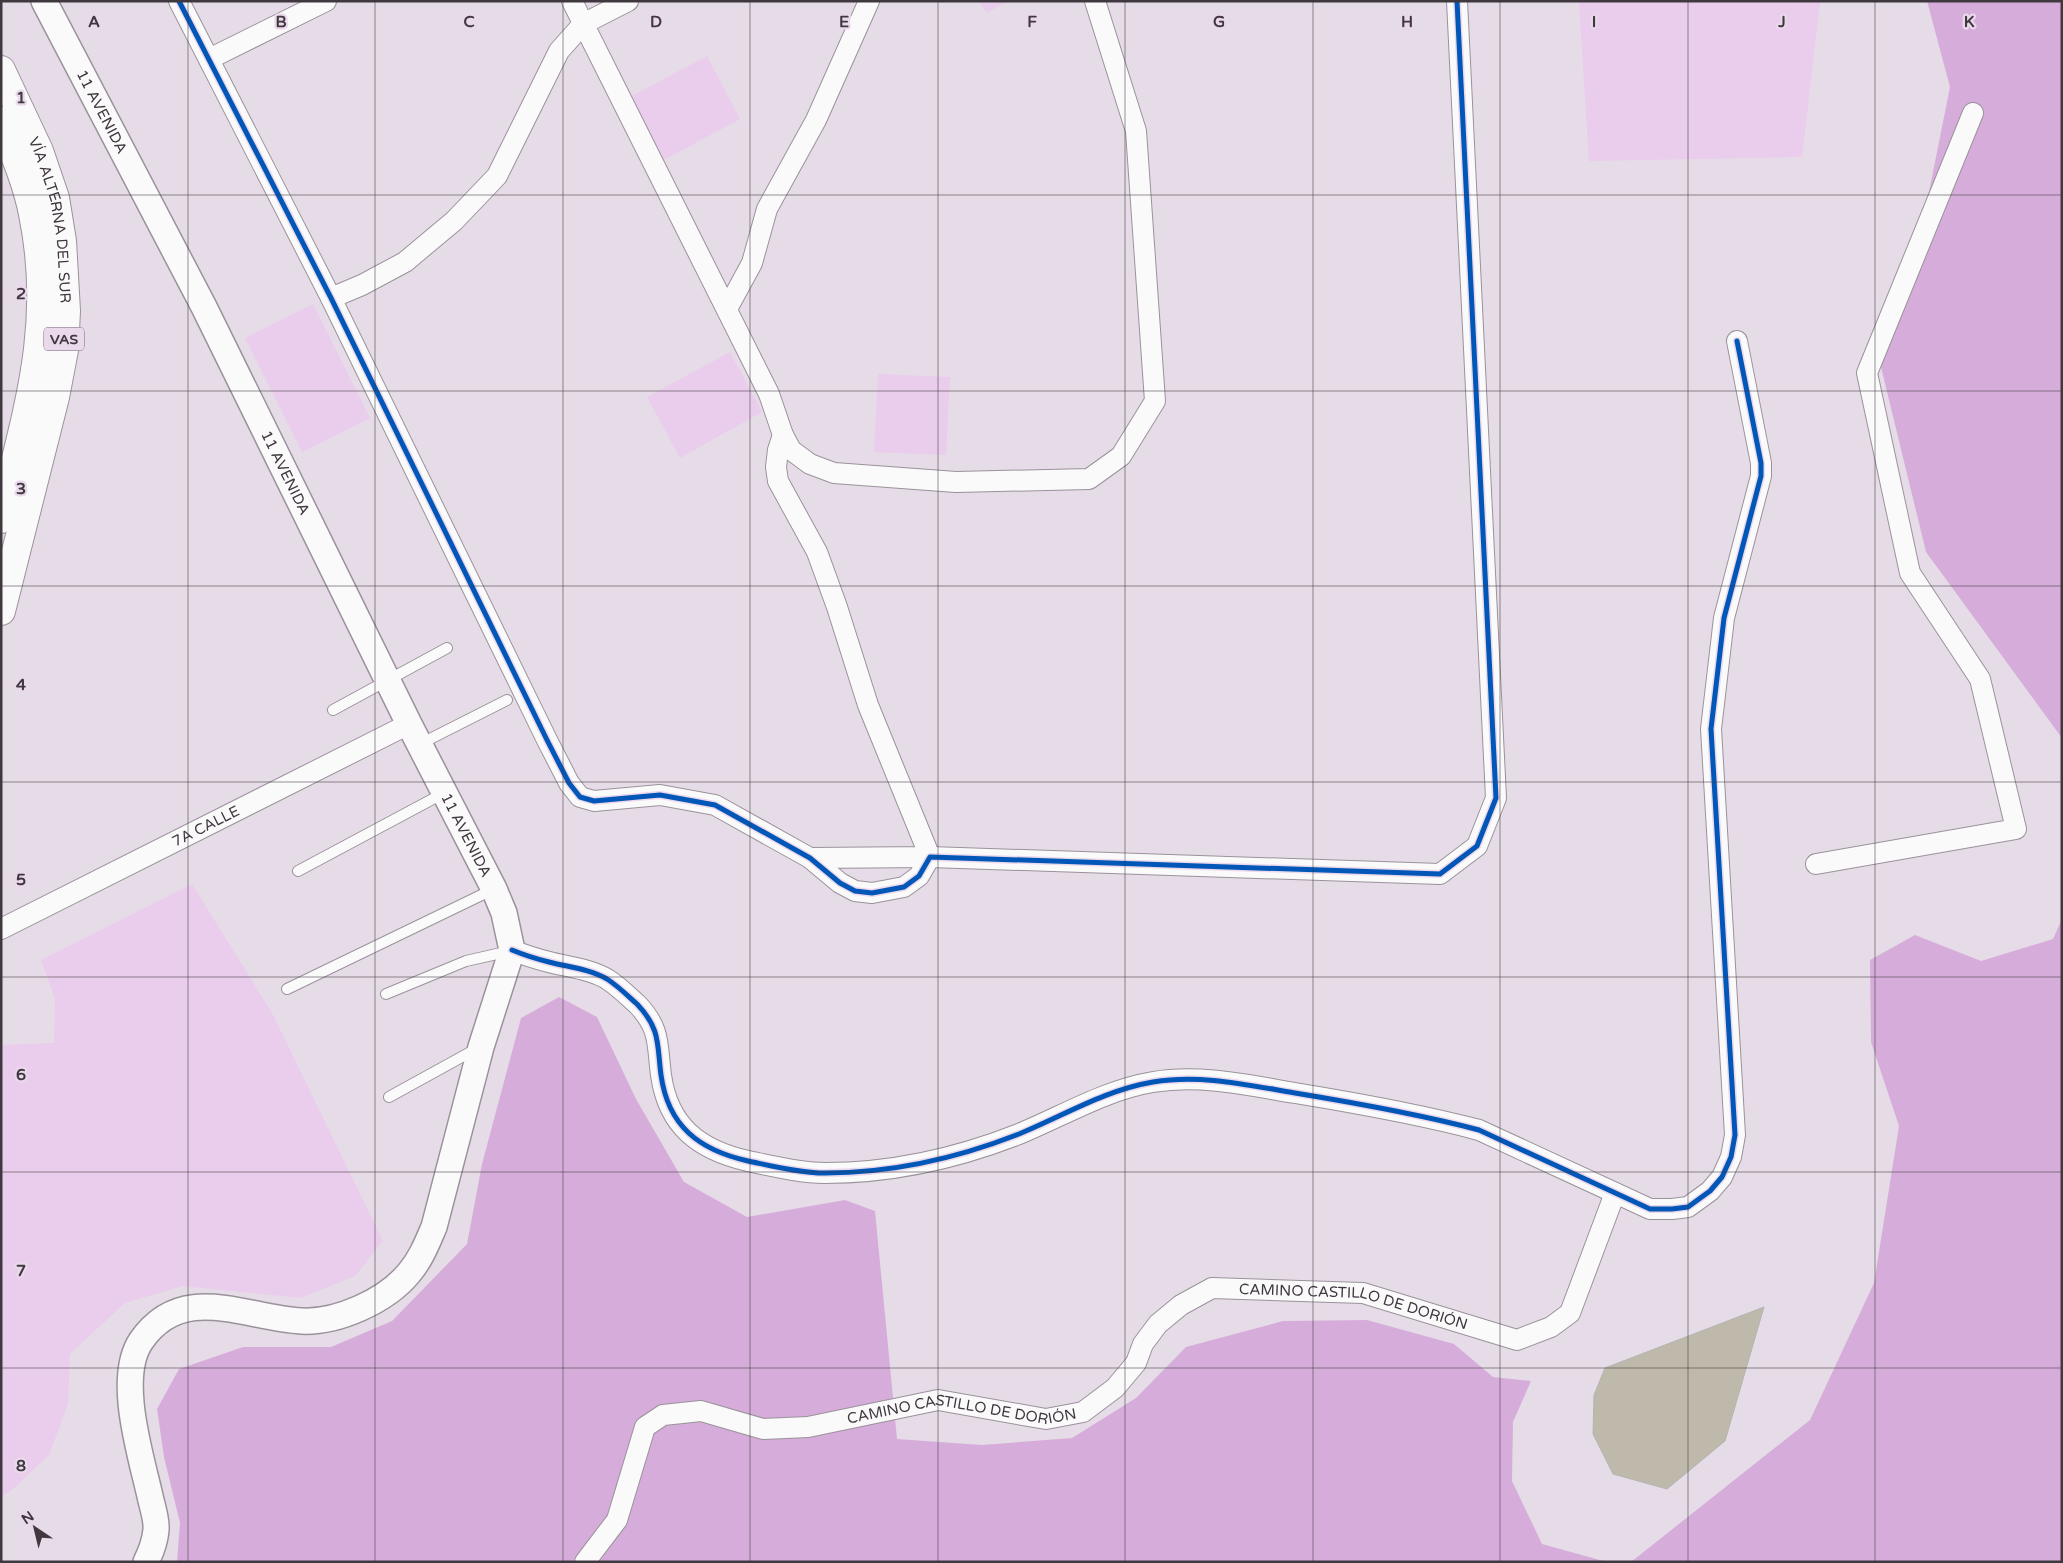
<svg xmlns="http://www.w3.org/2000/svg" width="2063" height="1563" viewBox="0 0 2063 1563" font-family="'Varela Round',sans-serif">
	<rect width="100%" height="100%" fill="#e6dce7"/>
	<path fill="#eaccec" d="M980 1H1009L986 13Z
		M1579 1H1820L1802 157 1589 161Z
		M707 56 740 119 662 161 628 98Z
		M313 304 370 418 302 452 245 338Z
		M730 352 762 412 680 458 647 397Z
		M878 374 950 377 946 455 874 452Z
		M192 884 272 1013 383 1241 355 1276 300 1298 183 1286 125 1303 70 1354 68 1404 49 1455 14 1488 1 1497V1045L54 1043 55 999 41 960Z"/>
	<path fill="#d6adda" d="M1927 1H2062V738L1926 552 1881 367 1922 227 1950 87Z
		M2062 919V1562H1631L1810 1420 1874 1283 1899 1126 1871 1042 1870 960 1915 935 1981 961 2053 939Z
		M559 997 597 1017 636 1099 684 1182 747 1217 845 1200 875 1211 897 1439 982 1445 1072 1438 1136 1398 1186 1347 1283 1321 1367 1320 1454 1344 1493 1377 1531 1381 1513 1422 1512 1481 1542 1544 1607 1562H177L180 1523 164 1457 157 1409 179 1369 243 1347H331L392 1321 467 1244 482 1164 521 1018Z"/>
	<path fill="#beb9aa" stroke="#b7b3b3" d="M1764 1307 1725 1441 1667 1489 1613 1474 1593 1434 1594 1395 1605 1368Z"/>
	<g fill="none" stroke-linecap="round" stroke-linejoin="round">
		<defs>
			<path id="service" d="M333 710 447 648
				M420 744 507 700
				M298 871 444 793
				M287 989 494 889
				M386 994 466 961 510 951
				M389 1097 478 1048"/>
			<g id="minor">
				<path d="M179 1 331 298 547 740 569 783 580 797 594 801 660 795 715 805 810 858 840 883 855 891 872 893 904 887 919 876 930 857 1440 874 1477 846 1496 798 1457 1"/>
				<path d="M572 1 769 394 783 435 791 450 810 464 834 473 956 482 1089 479 1121 456 1155 401 1136 131 1095 1"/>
				<path d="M209 59 326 1"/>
				<path d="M331 298 362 285 405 262 454 221 497 176 559 51 583 24 628 1"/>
				<path d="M727 309 752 263 767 209 816 120 869 1"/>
				<path d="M783 435 778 450 776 467 778 481 817 552 837 607 868 705 930 857 810 858"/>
				<path d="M1816 864 2016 829 1980 679 1910 573 1867 373 1973 113"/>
				<path id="s1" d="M1 929 409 724"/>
				<path d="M512 950C524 955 537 959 549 962 568 967 590 969 607 979 618 986 628 996 637 1004 661 1029 657 1045 661 1075 668 1126 699 1150 748 1161 772 1166 800 1173 825 1173 890 1173 958 1158 1019 1134 1063 1116 1105 1090 1153 1082 1201 1074 1247 1085 1295 1093 1356 1103 1419 1114 1479 1130L1650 1209H1672L1688 1207 1710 1191 1722 1177 1731 1157 1735 1135 1711 729 1724 618 1761 476V463L1737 341"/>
				<path id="s2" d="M585 1562 617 1520 645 1427 663 1415 701 1411 763 1429 808 1427 938 1400 1046 1419 1083 1412 1115 1388 1136 1363 1143 1344 1158 1324 1181 1305 1212 1288 1363 1293 1517 1340 1551 1327 1570 1313 1615 1193"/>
			</g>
			<g id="tertiary">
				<path id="s3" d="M44 1 204 307 409 724 494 889 504 913 512 950 481 1047 434 1227C427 1243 421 1259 409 1273 386 1301 337 1323 301 1321 245 1318 182 1281 141 1341 116 1378 141 1456 150 1496 152 1506 157 1519 156 1530 155 1541 151 1552 146 1562"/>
			</g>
			<g id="trunk">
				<path id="s4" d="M1 70 39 151 55 198 62 241 66 311 64 350 55 397 1 611"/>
				<path d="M1 121C13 151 27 182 33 214 56 326 27 411 1 519"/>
			</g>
		</defs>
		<use href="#service" stroke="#9a929b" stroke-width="12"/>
		<use href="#minor" stroke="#9a929b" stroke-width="22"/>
		<use href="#tertiary" stroke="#9a929b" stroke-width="28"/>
		<use href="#trunk" stroke="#9a929b" stroke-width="30"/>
		<use href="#service" stroke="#fbfafb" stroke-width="10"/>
		<use href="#minor" stroke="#fbfafb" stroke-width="20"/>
		<use href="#tertiary" stroke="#fbfafb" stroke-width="25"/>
		<use href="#trunk" stroke="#fbfafb" stroke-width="28"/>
		<defs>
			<path id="cycleway" d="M179 1 331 298 547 740 569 783 580 797 594 801 660 795 715 805 810 858 840 883 855 891 872 893 904 887 919 876 930 857 1440 874 1477 846 1496 798 1457 1
				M512 950C524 955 537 959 549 962 568 967 590 969 607 979 618 986 628 996 637 1004 661 1029 657 1045 661 1075 668 1126 699 1150 748 1161 772 1166 800 1173 825 1173 890 1173 958 1158 1019 1134 1063 1116 1105 1090 1153 1082 1201 1074 1247 1085 1295 1093 1356 1103 1419 1114 1479 1130L1650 1209H1672L1688 1207 1710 1191 1722 1177 1731 1157 1735 1135 1711 729 1724 618 1761 476V463L1737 341"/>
		</defs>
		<use href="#cycleway" stroke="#ead8eb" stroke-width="8"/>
		<use href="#cycleway" stroke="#0057b8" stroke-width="5"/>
	</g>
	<path fill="none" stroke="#3f383f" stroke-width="1" stroke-opacity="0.55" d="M188 1V1562M375 1V1562M563 1V1562M750 1V1562M938 1V1562M1125 1V1562M1313 1V1562M1500 1V1562M1688 1V1562M1875 1V1562M1 195H2062M1 391H2062M1 586H2062M1 782H2062M1 977H2062M1 1172H2062M1 1368H2062"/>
	<g text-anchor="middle" stroke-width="4.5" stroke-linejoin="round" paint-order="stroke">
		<rect fill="#ead8eb" stroke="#726873" stroke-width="1" x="44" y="327.5" width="40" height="23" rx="4"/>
		<g font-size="14" font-weight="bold" fill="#3f383f">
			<text x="64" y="344">VAS</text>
		</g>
		<g font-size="15" fill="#3f383f" stroke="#ead8eb">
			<text dy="5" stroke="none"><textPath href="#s3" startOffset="125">11 AVENIDA</textPath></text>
			<text dy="5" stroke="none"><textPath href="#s4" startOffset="160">VÍA ALTERNA DEL SUR</textPath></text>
			<text dy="5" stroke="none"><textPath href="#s3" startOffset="530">11 AVENIDA</textPath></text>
			<text dy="5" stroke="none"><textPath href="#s1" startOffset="229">7A CALLE</textPath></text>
			<text dy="5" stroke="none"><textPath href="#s3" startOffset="935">11 AVENIDA</textPath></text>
			<text dy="5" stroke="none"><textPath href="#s2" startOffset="926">CAMINO CASTILLO DE DORIÓN</textPath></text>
			<text dy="5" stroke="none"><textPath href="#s2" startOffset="476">CAMINO CASTILLO DE DORIÓN</textPath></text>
		</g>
	</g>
	<g font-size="16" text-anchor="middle" font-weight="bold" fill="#3f383f" stroke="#ead8eb" stroke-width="4.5" stroke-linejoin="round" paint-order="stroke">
		<text x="94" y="27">A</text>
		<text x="281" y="27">B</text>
		<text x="469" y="27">C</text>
		<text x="656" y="27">D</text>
		<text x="844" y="27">E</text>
		<text x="1032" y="27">F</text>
		<text x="1219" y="27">G</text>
		<text x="1407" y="27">H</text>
		<text x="1594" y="27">I</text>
		<text x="1782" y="27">J</text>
		<text x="1969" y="27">K</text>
		<text x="21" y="103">1</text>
		<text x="21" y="299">2</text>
		<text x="21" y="494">3</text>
		<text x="21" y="690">4</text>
		<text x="21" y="885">5</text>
		<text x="21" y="1080">6</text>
		<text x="21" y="1276">7</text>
		<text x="21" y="1471">8</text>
	</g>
	<rect width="2063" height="1563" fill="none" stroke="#3f383f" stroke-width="5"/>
	<g transform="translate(35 1528) rotate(325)" stroke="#ead8eb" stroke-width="4" paint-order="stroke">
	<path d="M0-4L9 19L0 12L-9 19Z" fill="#3f383f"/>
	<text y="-8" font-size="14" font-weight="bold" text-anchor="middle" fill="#3f383f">N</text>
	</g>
</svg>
